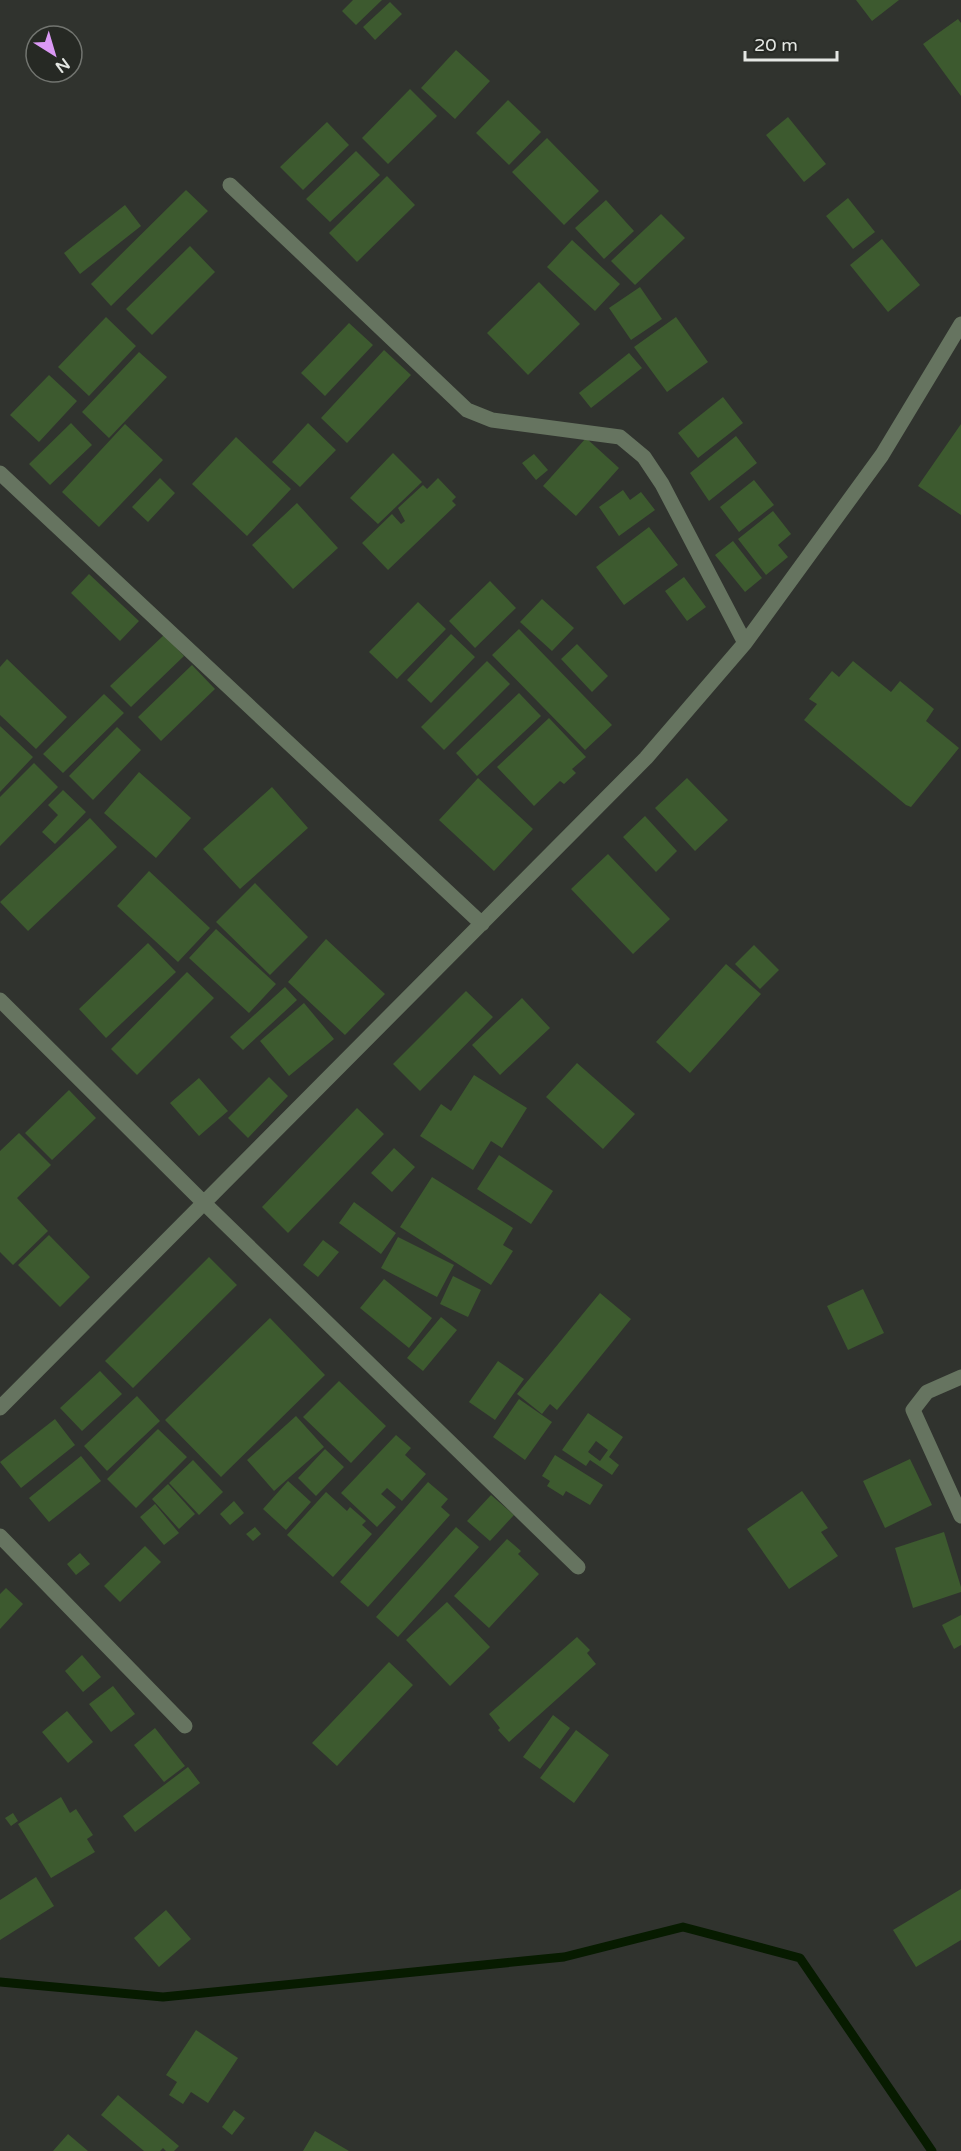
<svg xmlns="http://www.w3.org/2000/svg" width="961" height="2151" viewBox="0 0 961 2151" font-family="'Varela Round',sans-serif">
	<rect width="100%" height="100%" fill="#30332e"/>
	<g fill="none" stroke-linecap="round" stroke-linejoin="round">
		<path stroke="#071b00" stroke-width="9" d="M0 1982 163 1997 564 1957 683 1927 800 1958 932 2151"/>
	</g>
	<path fill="#3d5a2f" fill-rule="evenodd" d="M353 0H382L356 25 342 11Z
		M856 0H899L872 21Z
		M390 2 402 14 375 40 363 27Z
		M958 19 961 23V96L923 44Z
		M456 50 490 81 455 119 421 88Z
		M410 89 437 116 388 164 362 138Z
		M508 100 541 132 509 165 476 133Z
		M788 117 826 164 804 182 766 135Z
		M327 122 349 145 303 190 280 167Z
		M547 138 599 191 564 225 512 172Z
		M356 151 380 175 330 222 306 199Z
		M387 176 415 205 357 262 329 233Z
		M186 190 208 211 111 306 91 284Z
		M848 198 875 232 853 249 826 216Z
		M606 200 634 231 604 259 575 228Z
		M125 205 141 226 80 274 64 253Z
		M661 214 685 238 635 285 611 261Z
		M882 239 920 285 888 312 850 265Z
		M572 240 620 284 595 311 547 267Z
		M190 246 215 272 152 335 126 309Z
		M539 282 580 324 528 375 487 333Z
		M640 287 662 319 631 340 609 308Z
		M106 317 136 346 89 396 58 367Z
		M676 317 708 362 667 392 634 347Z
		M349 323 373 345 325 396 301 373Z
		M384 350 411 375 347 443 321 418Z
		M139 352 167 377 109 438 82 412Z
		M629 353 642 368 591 408 579 393Z
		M49 375 77 401 39 442 10 415Z
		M723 397 743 423 698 458 678 433Z
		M71 423 92 445 50 485 29 464Z
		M308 423 336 450 300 487 272 462Z
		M125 424 163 460 99 527 62 492Z
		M961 424V515L918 486Z
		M736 436 757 463 709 501 690 473Z
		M236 437 291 489 247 536 192 484Z
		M586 438 619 468 576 516 543 486Z
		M393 453 422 482 378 524 350 498Z
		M534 454 548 470 536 480 522 463Z
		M160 478 175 493 148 522 132 507Z
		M438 478 456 497 452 501 456 505 388 570 362 543 392 514 401 524 405 521 398 508 423 485 427 489Z
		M754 480 774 505 739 532 720 507Z
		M623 490 630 500 641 492 655 510 619 536 599 507Z
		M297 503 338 548 293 589 252 545Z
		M773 511 791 534 778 545 788 557 766 575 738 539Z
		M649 527 678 565 624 605 596 567Z
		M733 541 762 578 745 592 715 555Z
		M89 574 139 621 120 641 71 593Z
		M684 577 706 607 687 621 665 591Z
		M490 581 516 608 475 648 449 621Z
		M542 599 574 628 552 651 520 622Z
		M418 602 446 629 397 679 369 652Z
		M519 629 612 725 585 750 492 655Z
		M451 634 475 657 431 703 407 680Z
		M164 635 184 656 131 707 110 686Z
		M577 644 608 676 592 692 561 659Z
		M7 659 67 717 36 749 0 715V667Z
		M487 661 510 684 444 750 421 727Z
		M853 661 891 692 900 681 934 709 926 721 959 748 911 807 906 805 804 720 817 704 809 699 832 671 839 677Z
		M192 665 215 689 161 741 138 717Z
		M519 693 541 716 477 776 456 753Z
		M104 694 124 713 63 773 43 754Z
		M549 718 586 757 572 769 576 773 564 784 560 781 534 806 497 767Z
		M0 726 33 757 0 792Z
		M117 727 141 750 93 800 69 776Z
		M34 763 58 787 0 846V797Z
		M139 772 191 818 156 858 104 813Z
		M478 778 533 829 494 871 439 820Z
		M687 778 728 820 695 851 655 808Z
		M272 787 308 828 240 889 203 849Z
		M63 790 86 812 55 844 42 832 58 815 48 805Z
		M645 816 677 851 656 872 623 837Z
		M90 818 117 847 28 931 0 902Z
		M608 854 670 919 633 954 571 889Z
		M149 871 210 928 178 962 117 906Z
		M255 883 308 937 270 975 216 922Z
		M216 929 276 984 249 1013 189 958Z
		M326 939 385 994 345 1035 288 982Z
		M148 943 176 972 106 1038 79 1009Z
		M754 945 779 970 760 989 735 964Z
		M726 964 761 994 690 1073 656 1042Z
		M187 972 214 998 137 1075 111 1049Z
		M285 987 297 1000 243 1050 230 1037Z
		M466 991 493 1017 420 1091 393 1064Z
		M522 998 550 1028 500 1075 472 1045Z
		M304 1003 334 1039 289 1076 260 1041Z
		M577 1063 635 1114 603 1149 546 1097Z
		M474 1075 527 1108 502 1148 491 1141 473 1170 420 1136 441 1104 451 1111Z
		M269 1077 288 1096 248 1138 228 1118Z
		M199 1078 228 1111 199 1136 170 1103Z
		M69 1090 96 1118 52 1160 25 1133Z
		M357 1108 384 1134 288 1233 262 1207Z
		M19 1133 51 1165 17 1198 48 1231 13 1265 0 1252V1151Z
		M394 1148 415 1167 392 1192 371 1173Z
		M499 1155 553 1191 531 1224 477 1189Z
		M432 1177 513 1228 503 1245 513 1251 491 1285 400 1227Z
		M354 1202 396 1233 381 1254 339 1223Z
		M49 1235 90 1277 60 1307 18 1265Z
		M398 1237 454 1265 437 1297 381 1268Z
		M323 1240 339 1252 318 1277 303 1265Z
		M209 1257 237 1285 133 1388 105 1361Z
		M453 1276 481 1290 468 1317 440 1304Z
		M384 1279 432 1318 409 1348 360 1308Z
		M863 1289 884 1333 848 1350 827 1306Z
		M600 1293 631 1319 557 1410 550 1404 542 1414 517 1394Z
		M441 1317 457 1330 423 1371 407 1358Z
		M270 1318 325 1375 221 1477 165 1420Z
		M498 1361 524 1379 495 1420 469 1402Z
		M100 1371 122 1394 82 1431 60 1408Z
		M339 1381 386 1426 351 1463 303 1417Z
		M137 1396 160 1421 107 1471 84 1446Z
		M519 1399 552 1422 525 1460 493 1437Z
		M588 1413 623 1437 609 1457 619 1465 612 1475 590 1460 586 1466 562 1450ZM596 1441 608 1450 600 1461 588 1452Z
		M296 1416 324 1447 274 1491 247 1460Z
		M55 1419 75 1445 21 1488 0 1462Z
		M158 1429 187 1457 136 1508 107 1479Z
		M396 1435 411 1448 405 1455 426 1474 402 1501 387 1488 381 1494 396 1507 377 1527 341 1493Z
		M325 1449 344 1467 316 1496 298 1478Z
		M555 1455 603 1485 590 1505 566 1491 563 1496 547 1486 550 1481 542 1476Z
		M81 1456 101 1481 49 1522 29 1498Z
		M910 1459 932 1505 885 1528 863 1481Z
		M193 1460 223 1492 199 1515 169 1483Z
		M288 1481 311 1502 286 1530 263 1509Z
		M428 1482 448 1499 441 1507 450 1515 368 1607 340 1582Z
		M168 1484 195 1514 179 1529 152 1499Z
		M802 1491 828 1528 821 1532 838 1556 789 1589 747 1529Z
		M326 1492 347 1511 350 1507 366 1521 362 1525 372 1534 333 1577 287 1535Z
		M491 1495 514 1515 490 1541 467 1521Z
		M234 1501 244 1513 230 1525 220 1514Z
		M155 1504 179 1533 164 1545 140 1517Z
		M255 1527 261 1534 253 1541 246 1534Z
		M456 1527 479 1547 398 1637 376 1617Z
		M944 1532 961 1587V1592L913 1608 895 1548Z
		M507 1539 521 1551 518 1554 539 1574 489 1628 454 1596Z
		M145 1546 161 1562 120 1602 104 1586Z
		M80 1553 90 1564 76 1575 67 1564Z
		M6 1588 23 1604 0 1629V1594Z
		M447 1602 490 1647 450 1686 406 1640Z
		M961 1615V1645L954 1649 942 1625Z
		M577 1637 590 1650 587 1653 596 1664 509 1742 498 1730 500 1728 489 1714Z
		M82 1655 101 1677 83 1692 65 1671Z
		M389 1662 413 1685 337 1766 312 1743Z
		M113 1686 135 1714 111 1732 89 1704Z
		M67 1711 93 1742 68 1763 42 1732Z
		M553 1715 570 1728 540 1769 523 1757Z
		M155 1728 185 1766 164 1782 134 1745Z
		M576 1730 609 1755 574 1803 540 1778Z
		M188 1767 200 1783 135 1832 123 1816Z
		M61 1797 70 1813 76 1809 93 1835 87 1839 95 1852 51 1878 18 1824Z
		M13 1813 18 1821 11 1826 5 1818Z
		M36 1877 54 1906 0 1940V1900Z
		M961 1889V1940L916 1967 893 1930Z
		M166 1910 191 1939 159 1967 134 1938Z
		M196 2030 238 2058 208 2103 191 2092 183 2104 169 2095 177 2082 166 2075Z
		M118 2095 179 2146 174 2151H166L163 2148 160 2151H144L101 2115Z
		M234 2110 245 2118 232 2135 222 2127Z
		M315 2131 349 2151H303Z
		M68 2134 88 2151H53Z"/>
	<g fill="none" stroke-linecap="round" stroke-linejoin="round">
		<path stroke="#667460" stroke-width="15" d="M230 185 467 410 492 420 620 437 644 457 662 484 745 643
			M0 473 482 924
			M0 1000 203 1202 578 1567
			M961 1377 927 1392 913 1410 961 1516
			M0 1408 646 758 745 643 882 455 961 324
			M0 1536 185 1726"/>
	</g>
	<g transform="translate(54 54) rotate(143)"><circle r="28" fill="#262924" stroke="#727570" stroke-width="1.5"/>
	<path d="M0-4.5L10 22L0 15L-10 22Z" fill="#db99f5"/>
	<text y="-9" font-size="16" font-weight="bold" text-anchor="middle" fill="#e4e7e3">N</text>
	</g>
	<path d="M745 51v9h92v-9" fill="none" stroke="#e4e7e3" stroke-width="3"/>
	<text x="754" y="51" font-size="18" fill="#e4e7e3" stroke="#262924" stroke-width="4.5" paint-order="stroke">20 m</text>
</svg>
